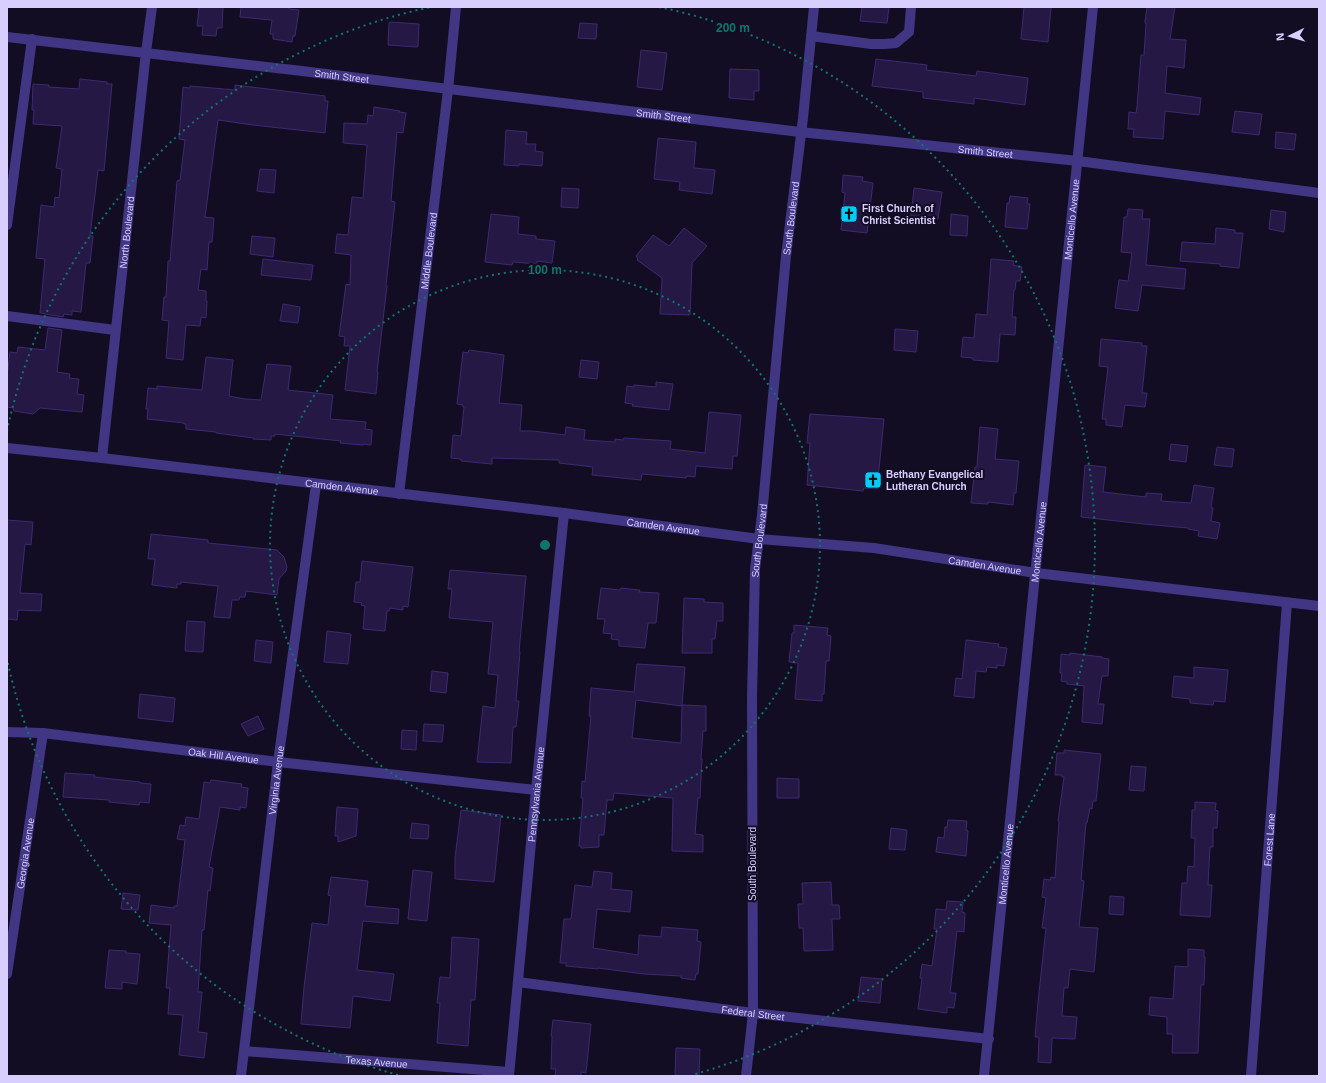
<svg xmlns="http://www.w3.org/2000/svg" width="1326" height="1083" viewBox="0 0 1326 1083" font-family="Helvetica,sans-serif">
	<rect width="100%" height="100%" fill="#120d23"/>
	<path fill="#251844" stroke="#3e2971" d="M199 7H223L222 28H217L216 36 202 35 203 26H197Z
		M241 7H289V9L299 10 295 36H293L292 42 273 39V34H270L272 20 240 17Z
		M862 7H889L887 23 860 21Z
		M1024 7H1051L1048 42 1021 39Z
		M1147 7H1175L1170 39 1186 40 1184 68 1167 66 1165 93 1201 98 1199 115 1165 111 1163 139 1133 137 1134 129H1128L1129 112 1136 113 1137 107 1141 55H1144L1146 25 1145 22Z
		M390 22 419 24 418 46 417 47 388 45 389 23Z
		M580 23 597 24 596 39 578 38Z
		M641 50 667 53 662 90 637 87Z
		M876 59 927 65 926 70 976 76 977 71 1028 78 1025 105 974 98V104L923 98V92L872 86Z
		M730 69 759 70V91H754V100L729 98Z
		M80 79 107 82V84H112L104 171 98 170 90 236H93L90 263H86L81 312 72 311V315L64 314 63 317 40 313 45 259 36 258 41 205 54 207 55 197 59 198 62 169 56 168 62 126 33 124 34 110H32L33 84 49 85V87L79 89Z
		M235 85 325 96V101H328L325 133 253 125 218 120 205 217 214 218 212 242H209L207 270 201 269 198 290 206 291V301H207L206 318 201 317 200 326 186 325 183 360 166 358 169 321 162 320 164 297H166L168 261H170L177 181 180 180 185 140 179 139 183 87 190 88V86L235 90Z
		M374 107 400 111 399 112 406 113 403 133 397 132 391 201 395 202 386 286H387L377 372H378L376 394 345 390 350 346H344L345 337 339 336 346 284 350 285 351 255 335 253 337 234 348 235 352 197 363 198 367 145 343 143 344 123 367 124 368 115 373 116Z
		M1235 111 1262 114 1259 135 1232 132Z
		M506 130 527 132 526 144H536L535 151 543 152 542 166 519 164V166L504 165Z
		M1276 132 1296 134 1294 150 1275 148Z
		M658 138 696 142 694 168 715 170 712 194 679 190 680 182 654 179Z
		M260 169 276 170 274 193 257 191Z
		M843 175 863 177 862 181 873 183 867 233 841 230 845 193 842 192Z
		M562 188 579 189 578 208 561 207Z
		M914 188 942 192 938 219 911 216Z
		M1010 196 1028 198 1027 204H1030L1027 229 1005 227 1007 203H1009Z
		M1128 209 1143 210 1142 219H1150L1146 265 1186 269 1184 289 1142 285 1138 311 1115 308 1119 280 1128 281 1132 253 1121 252 1124 217H1127Z
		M1271 210 1286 212 1284 232 1269 229Z
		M491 214 519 217 518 234 536 236V239L555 241 552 263 537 261V264L513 262 512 265 485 262Z
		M951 214 968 216 967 236 950 235Z
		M684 228 707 246 692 263 690 315 660 314 662 278 637 260 638 259 636 256 653 235 669 246Z
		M1216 228 1235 230V233H1243L1239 268 1220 266V264L1180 261 1182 242 1215 244Z
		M252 236 275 238 273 257 250 254Z
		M263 259 313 265 311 280 261 275Z
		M991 259 1014 261 1013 265 1022 267 1020 281H1016L1015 290H1014L1012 317H1016L1015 335 1000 334 998 362 973 360V358L961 357 963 337 974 338 976 314 987 315Z
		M283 304 300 307 298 323 280 321Z
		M48 328 62 330 57 372 70 374 69 378 79 379 77 394 84 395 82 412 40 408 33 414 14 411 13 408 7 407V377L10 352 17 353 18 347 45 350Z
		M895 329 918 331 916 352 894 350Z
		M1101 339 1142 343V346H1147L1142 393H1147L1145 407 1125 405 1122 427 1106 425V419H1102L1108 367 1099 366Z
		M469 350 504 355 499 403 522 405 520 431H533L565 435 566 427 585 430 584 440 615 442V439L623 440 624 438 671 441 670 449 705 453 709 412 741 415 737 456H733L732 469 696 466 695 477 687 476 686 478 642 474 641 480 592 475 593 467 559 463V460L492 458V464L461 461V459L451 458 453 435 461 436 464 407H463V405L457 404 463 352 468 353Z
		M206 357 233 360 229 396 245 399 261 400 267 364 291 366 288 390 333 395 330 419 366 422 365 429 372 430 371 445 363 444V445L340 443 341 441 275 434V436H271V440L253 439 254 438 216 433V432L186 429V424H184V423L147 419 148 409H146L148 388 157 389V386L202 390Z
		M581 360 599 362 597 379 579 377Z
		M656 382 673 384 669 410 632 406 633 404 625 403 627 386 634 387V385L656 387Z
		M810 414 884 419 877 489 864 488 863 491 807 485 810 443H807Z
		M980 427 998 429 995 459 1019 461 1016 493H1014L1013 505 988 502V504L971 503 975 467H977Z
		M1171 444 1188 446 1186 462 1169 460Z
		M1217 447 1234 449 1232 467 1214 465Z
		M1085 465 1106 467 1103 492 1146 497V493L1162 494 1161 501 1191 503 1194 485 1214 488 1211 507 1213 508 1211 521 1220 523 1217 539 1198 536 1199 531 1188 529V528L1144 524 1081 517Z
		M7 520 33 522 31 545 25 544 20 593 42 594 41 611 18 610 17 620 7 619Z
		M151 534 208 540V543L277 550 284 557 287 567 286 571 279 579 277 595 246 591 245 597H240L239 600H232L230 618 214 617 218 586 181 582V584H177V588L152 585 155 559H148Z
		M362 561 413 567 408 607 403 606V610L390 608 389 611H387L385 631 363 629 365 606 361 605 362 603 354 602 356 582H360Z
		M450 570 526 576 519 652H520L516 701H519L516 727H513L511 763 477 762 483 706 495 708 498 675 488 674 493 622 449 618 452 589H448Z
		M601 588 620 590 621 588 640 590 639 592 659 593 656 623H648L645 648 619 646V640L611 639 612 634 603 633 605 619H597Z
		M684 598 704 599V602L723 603V621H717L715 639H712V653H682Z
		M187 621 205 622 203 652 185 651Z
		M794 625 828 628 827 635 831 636 829 661H826L824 694H822V701L795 699 798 663 789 662 792 633H794Z
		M327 631 351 634 348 664 324 662Z
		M256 640 273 642 271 663 254 661Z
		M966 640 999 644 998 647 1007 648 1004 666 997 665V668L987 667 986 672 976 671 974 698 954 696 956 678 962 679Z
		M1070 653 1102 657V658L1109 659 1108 676H1102L1098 704H1104L1102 724 1082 722 1084 686 1067 684V682L1061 681 1062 673H1060L1061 654 1070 655Z
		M637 664 685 667 682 706 636 700 632 738 681 743 682 705 706 706V731H703L701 759H702L700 798H698L695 834 703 835V852L672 851 673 798 614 793 613 800H607L604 835H599V847L581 848V846H579L583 798H581L582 781 585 782 591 716H589L591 688 634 692Z
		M1194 667 1228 670 1225 702 1214 701 1213 705 1190 703V699L1172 697 1174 676 1194 678Z
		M432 671 448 673 446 693 430 691Z
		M140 694 175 698 173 722 138 718Z
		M258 716 264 729 248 736 241 724Z
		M424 724 444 725 442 742 423 741Z
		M402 730 417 731 416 750 401 749Z
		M1064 750 1101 754 1096 801H1093L1092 809 1090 808 1087 823H1086L1081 880 1084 881 1079 927 1098 928 1094 972 1070 969 1068 988H1064L1062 1016 1077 1017 1075 1039 1052 1038 1051 1063 1038 1062 1039 1037H1035L1038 1002 1046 928H1042L1046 898 1042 897 1044 879 1050 880 1051 877 1055 878 1059 821H1058L1064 777H1062V775H1055L1057 753H1064Z
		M1131 766 1146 767 1144 791 1129 790Z
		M65 773 95 775 94 777 140 782V783L151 784 149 803 140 802 139 805 109 802V800L63 797Z
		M777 778 799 779V798H777Z
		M211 780 242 784 241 787 248 788 246 808 240 807V810L220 807 209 867 213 868 210 891 208 890 204 930H202L198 992H202L198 1032 207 1033 204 1058 179 1055 183 1015 168 1014 170 988H166L171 925 149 923 151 905 174 908V906H177L185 840 177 839 180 825 185 826 186 817 199 819 204 782 210 783Z
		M1195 802 1216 803 1215 810 1218 811 1217 828H1213V847H1210L1208 885H1212L1210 917 1180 915 1182 883H1187L1188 866 1194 867 1195 838H1191L1192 810H1195Z
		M337 807 358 809 356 836 338 842V836H335Z
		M461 810 501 815 494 882 455 879V858Z
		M948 820 967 821 966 830 968 831 966 856 936 852 938 837 944 838 945 827H947Z
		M412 823 429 825 428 839 410 838Z
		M891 828 907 830 905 850 889 849Z
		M413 870 432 872 427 921 408 919Z
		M594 871 612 873 611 889 632 891 630 912 597 909 593 948 638 955 639 935 661 937 662 927 698 930 697 941 701 942 698 974H696L695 980 681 978V976L644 974 598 968V969L566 966V963H560L564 919H571L575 885 592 887Z
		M331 877 368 881 365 906 399 909 398 924 363 921 357 970 394 974 390 1001 353 996 350 1028 301 1024 304 987 312 923 328 925 331 896 328 895Z
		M831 882 832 905H839L840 919H832L833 950 804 951 803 928H799L798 904H803L802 883Z
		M123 893 140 895 138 910 121 909Z
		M1110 896 1124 897 1123 915 1109 914Z
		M947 901 963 902 962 912 965 913 964 932 957 931 950 993H956L954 1008 947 1007V1013L918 1009 922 978H920L922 964 932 966 937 929H934L936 909 946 910Z
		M452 937 479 939 475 1000H471L468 1046 437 1043 440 1003H437L440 977 450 978Z
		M1188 949 1204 950V957H1205L1204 985H1201L1198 1053H1172L1173 1034H1167V1017L1149 1015 1150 997 1173 999 1175 966 1188 967Z
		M109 950 126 951V953L140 954 137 984 122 982V989L105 988Z
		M861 977 882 979 880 1003 858 1001Z
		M553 1020 591 1024 586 1073 581 1072V1076H555L556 1069H551L552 1036H551Z
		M676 1048 700 1049 699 1076H675Z"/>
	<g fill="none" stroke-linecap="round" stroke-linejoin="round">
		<g stroke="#403684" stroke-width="10">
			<path d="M811 36 871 44H885L896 43 909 32 911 7"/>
			<path id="s1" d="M7 37 302 71 800 132 1078 161 1319 193"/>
			<path d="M7 225 32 39"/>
			<path d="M7 316 115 330"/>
			<path id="s2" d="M7 448 102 458 564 513 759 539 874 548 1036 573 1319 606"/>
			<path id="s3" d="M102 458 146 52 152 7"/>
			<path id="s4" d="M399 494 448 90 456 7"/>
			<path id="s5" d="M7 732 43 733 278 762 536 790"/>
			<path id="s6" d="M7 974 43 733"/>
			<path id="s7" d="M518 982 753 1013 989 1039"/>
			<path id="s8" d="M244 1051 509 1072"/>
			<path id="s9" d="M241 1076 278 762 316 485"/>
			<path id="s10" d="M509 1076 536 790 564 513"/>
			<path id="s11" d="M746 1076 753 1013 752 697 755 569 762 515 786 256 803 118 814 7"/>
			<path id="s12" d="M984 1076 1093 7"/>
			<path id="s13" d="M1251 1076 1287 603"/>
		</g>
	</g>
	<g fill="none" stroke="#0f766e" stroke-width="2" stroke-dasharray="2 4">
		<circle cx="545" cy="545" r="275"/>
		<path d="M398 1075A550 550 0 0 1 7 659M7 431A550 550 0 0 1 431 7M659 7A550 550 0 0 1 692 1075"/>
	</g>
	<defs>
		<symbol id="church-square" viewBox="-11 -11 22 22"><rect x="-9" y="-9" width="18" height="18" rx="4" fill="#00ccfa" stroke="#120d23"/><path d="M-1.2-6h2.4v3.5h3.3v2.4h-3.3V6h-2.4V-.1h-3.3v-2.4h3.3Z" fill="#111"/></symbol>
	</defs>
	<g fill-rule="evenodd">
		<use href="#church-square" x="839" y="204" width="20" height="20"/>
		<use href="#church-square" x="863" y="470" width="20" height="20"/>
	</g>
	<g text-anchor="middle" stroke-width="4" stroke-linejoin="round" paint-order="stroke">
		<g font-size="10" fill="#d8cfff" stroke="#120d23">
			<text dy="4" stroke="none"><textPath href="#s1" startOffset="337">Smith Street</textPath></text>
			<text dy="4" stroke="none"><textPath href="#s1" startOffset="661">Smith Street</textPath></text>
			<text dy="4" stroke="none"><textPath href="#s1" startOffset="985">Smith Street</textPath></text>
			<text dy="4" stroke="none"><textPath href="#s11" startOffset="860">South Boulevard</textPath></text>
			<text dy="4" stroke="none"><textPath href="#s12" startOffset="861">Monticello Avenue</textPath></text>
			<text dy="4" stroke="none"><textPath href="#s3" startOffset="227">North Boulevard</textPath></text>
			<text dy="4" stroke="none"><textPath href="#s4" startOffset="245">Middle Boulevard</textPath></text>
			<text dy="4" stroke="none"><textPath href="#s2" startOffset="337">Camden Avenue</textPath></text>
			<text dy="4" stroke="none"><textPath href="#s2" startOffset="661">Camden Avenue</textPath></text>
			<text dy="4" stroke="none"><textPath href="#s11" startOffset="536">South Boulevard</textPath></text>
			<text dy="4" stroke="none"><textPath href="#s12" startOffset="537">Monticello Avenue</textPath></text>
			<text dy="4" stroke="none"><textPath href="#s2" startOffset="985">Camden Avenue</textPath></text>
			<text dy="4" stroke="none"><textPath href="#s5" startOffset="218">Oak Hill Avenue</textPath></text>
			<text dy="4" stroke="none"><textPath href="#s9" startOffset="298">Virginia Avenue</textPath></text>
			<text dy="4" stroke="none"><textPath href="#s10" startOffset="283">Pennsylvania Avenue</textPath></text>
			<text dy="4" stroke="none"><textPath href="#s13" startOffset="237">Forest Lane</textPath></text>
			<text dy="4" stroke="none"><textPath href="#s6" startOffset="122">Georgia Avenue</textPath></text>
			<text transform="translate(752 864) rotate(-90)" y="4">South Boulevard</text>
			<text dy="4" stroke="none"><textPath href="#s12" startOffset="213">Monticello Avenue</textPath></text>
			<text dy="4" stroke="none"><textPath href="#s7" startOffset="237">Federal Street</textPath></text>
			<text dy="4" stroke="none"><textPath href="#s8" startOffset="133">Texas Avenue</textPath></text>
		</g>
		<g font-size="10" font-weight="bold" fill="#d8cfff" stroke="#120d23" text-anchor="start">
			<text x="862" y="212">First Church of<tspan x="862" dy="12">Christ Scientist</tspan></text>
			<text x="886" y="478">Bethany Evangelical<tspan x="886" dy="12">Lutheran Church</tspan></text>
		</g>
	</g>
	<circle cx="545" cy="545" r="6" fill="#0f766e" stroke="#120d23" stroke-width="2"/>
	<g font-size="12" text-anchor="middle" font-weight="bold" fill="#0f766e" stroke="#120d23" stroke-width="4" stroke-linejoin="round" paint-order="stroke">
		<text x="733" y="32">200 m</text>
		<text x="545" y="274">100 m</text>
	</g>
	<rect width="1326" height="1083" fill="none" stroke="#d8cfff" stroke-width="16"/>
	<g transform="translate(1290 36) rotate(265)" stroke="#120d23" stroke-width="3" paint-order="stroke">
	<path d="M0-3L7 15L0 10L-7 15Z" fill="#d8cfff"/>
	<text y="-6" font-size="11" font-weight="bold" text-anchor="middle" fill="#d8cfff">N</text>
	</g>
</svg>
